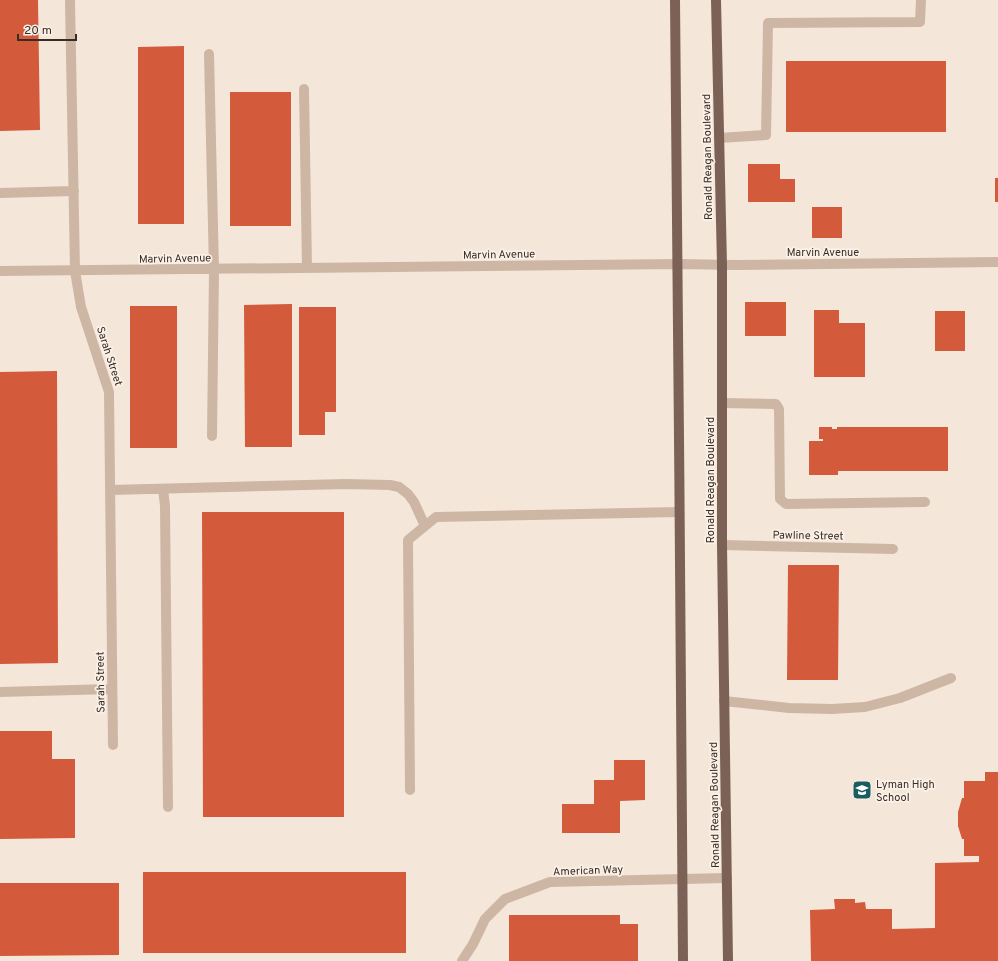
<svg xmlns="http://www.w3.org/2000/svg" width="998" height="961" viewBox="0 0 998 961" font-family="Overpass,sans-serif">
	<rect width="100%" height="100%" fill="#f4e7da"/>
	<path fill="#d35a3a" d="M0 0H38L40 130 0 131Z
		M184 46V224H138V47Z
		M786 61H946V132H786Z
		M230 92H291V226H230Z
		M748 164H780V179H795V202H748Z
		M995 178H998V202H995Z
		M812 207H842V238H812Z
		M745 302H786V336H745Z
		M292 304V447H245L244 305Z
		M130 306H177V448H130Z
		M299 307H336V412H325V435H299Z
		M814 310H839V323H865V377H814Z
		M935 311H965V351H935Z
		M57 371 58 663 0 664V372Z
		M819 427H832V429H837V427H948V471H838V475H809V441H823V439H819Z
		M202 512H344V817H203Z
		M788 565H839L838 680H787Z
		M0 731H52V759H75V838L0 839Z
		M614 760H645V800L620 801V833H562V804H594V780H614Z
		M985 772H998V961H811L810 910 835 909 834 899H855V903L865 902 866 909H892V929L935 928V863L979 862V856H964V839H962L958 826V812L962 798H964V781H985Z
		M143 872H406V953H143Z
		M0 883H119V955L0 956Z
		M509 915H620V924H638V961H509Z"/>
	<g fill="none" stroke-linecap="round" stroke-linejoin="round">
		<path stroke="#ceb6a5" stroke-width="10" d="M70 0 75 271 81 307 109 392 113 745
			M209 54 214 270 212 436
			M304 89 307 268
			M719 138 766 135 768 23 920 22 921 0
			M0 193 74 191
			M0 271 678 264 735 265 998 262
			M722 403 776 404 779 409 780 499 786 504 925 502
			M163 489 165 506 168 807
			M110 490 346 484 390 485 399 487 408 494 414 502 425 526
			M722 545 893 549
			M0 692 112 689
			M724 701 789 708 832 709 865 707 900 698 951 678
			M410 790 408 540 436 517 679 512
			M462 961 473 944 485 919 505 899 550 882 727 878"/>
		<path stroke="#7c6256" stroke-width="10" d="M675 0C679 320 680 641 683 961
			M716 0 722 265V545L728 961"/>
	</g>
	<defs>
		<symbol id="school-square" viewBox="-11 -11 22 22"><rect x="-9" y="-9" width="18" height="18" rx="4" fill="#185d5f" stroke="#fbf1e7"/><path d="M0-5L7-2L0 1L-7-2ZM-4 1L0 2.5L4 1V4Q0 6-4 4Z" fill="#fff"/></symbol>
	</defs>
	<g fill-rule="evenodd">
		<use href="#school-square" x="851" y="779" width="22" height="22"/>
	</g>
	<g text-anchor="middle" stroke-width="3.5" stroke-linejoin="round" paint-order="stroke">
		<g font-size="11" fill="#392c27" stroke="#fbf1e7">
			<text transform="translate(707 157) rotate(-91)" y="4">Ronald Reagan Boulevard</text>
			<text x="823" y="256">Marvin Avenue</text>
			<text transform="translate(499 254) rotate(-1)" y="4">Marvin Avenue</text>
			<text transform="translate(175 258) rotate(-1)" y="4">Marvin Avenue</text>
			<text transform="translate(110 356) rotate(72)" y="4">Sarah Street</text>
			<text transform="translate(710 480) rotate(-90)" y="4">Ronald Reagan Boulevard</text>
			<text transform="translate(808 535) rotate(1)" y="4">Pawline Street</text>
			<text transform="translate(100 682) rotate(-91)" y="4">Sarah Street</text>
			<text transform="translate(714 805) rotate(-91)" y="4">Ronald Reagan Boulevard</text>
			<text transform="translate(588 870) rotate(-2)" y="4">American Way</text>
		</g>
		<g font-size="11" fill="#392c27" stroke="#fbf1e7" text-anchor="start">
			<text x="876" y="788">Lyman High<tspan x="876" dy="13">School</tspan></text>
		</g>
	</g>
	<path d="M18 34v6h58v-6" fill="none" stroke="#392c27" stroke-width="2"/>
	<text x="24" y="34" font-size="12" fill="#392c27" stroke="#fbf1e7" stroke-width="3" paint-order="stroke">20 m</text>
</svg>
